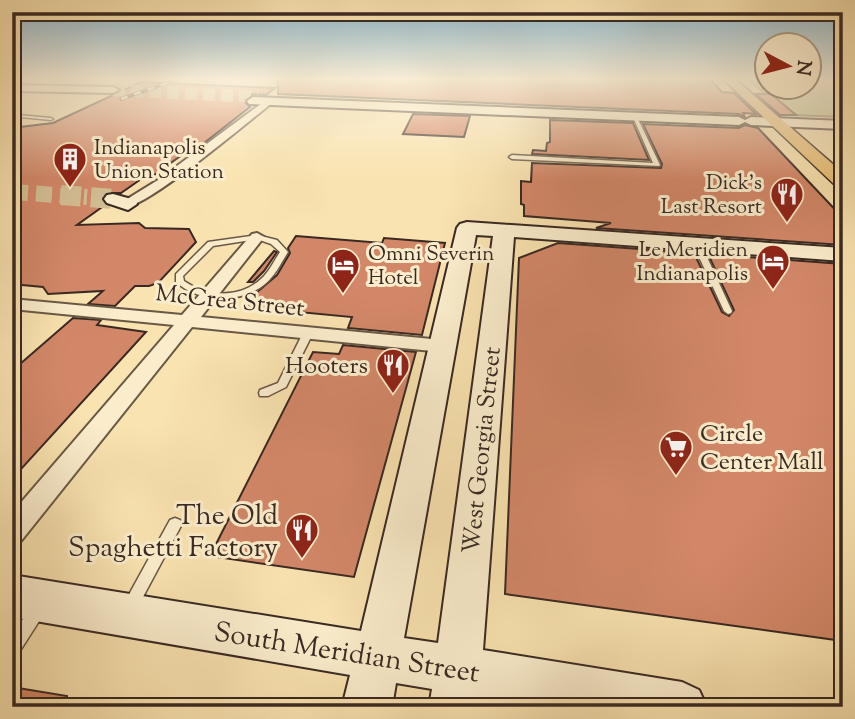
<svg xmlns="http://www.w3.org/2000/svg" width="855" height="719" viewBox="0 0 855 719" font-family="'Sorts Mill Goudy',serif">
	<rect width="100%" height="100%" fill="#f9e3b0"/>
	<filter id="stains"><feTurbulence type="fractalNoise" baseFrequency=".00286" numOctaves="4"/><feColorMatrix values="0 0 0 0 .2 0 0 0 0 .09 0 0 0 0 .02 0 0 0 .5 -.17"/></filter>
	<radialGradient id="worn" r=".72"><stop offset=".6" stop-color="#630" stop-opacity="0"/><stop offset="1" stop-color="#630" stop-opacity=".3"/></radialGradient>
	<path fill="#bcc48c" stroke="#7a7658" stroke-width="2" d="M810 78 843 79V117L791 115 750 81 767 82 768 88H810Z"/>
	<path fill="#d28768" stroke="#392923" stroke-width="2" d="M278 78H709L722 92 734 93 756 114 743 113 745 117 739 114 278 94Z
		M141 82 275 88 266 95 253 94 246 99 245 102 250 107 199 147H193L150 178 144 177 121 193H105L101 199 105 205 77 225 139 223 145 228 189 229 196 242 158 283 149 286H135L115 306 88 304 103 291 48 294 43 287 12 284V128L53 123Z
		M756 94H771L796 115H780Z
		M413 114 470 116 464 137 403 134Z
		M550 120 633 123 649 160 532 154 533 150 546 151 547 143 550 142Z
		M643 124 739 128 745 125 758 128 843 218V245L596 228 611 223 524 216V205L521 204V181L531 182 532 163 661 168 662 164Z
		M296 236 382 243 384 238 445 243 422 335 348 328 352 317 246 307 256 293 277 275 290 253 288 248Z
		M558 243 694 253 722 312 729 316 734 310 708 254 843 264V641L505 594 519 258Z
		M274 251 277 252 264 271 253 282H248Z
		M73 318 101 320 97 325 146 332 12 479V371Z
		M343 345 416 352 354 577 210 556 313 352 339 354Z
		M12 687 67 696 66 707H12Z"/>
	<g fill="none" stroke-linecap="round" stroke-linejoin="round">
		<path stroke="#d3be94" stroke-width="12" stroke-dasharray="12 6" stroke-linecap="butt" d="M113 90 258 97"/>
		<path stroke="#d3be94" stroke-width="16" stroke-dasharray="16 8" stroke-linecap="butt" d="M12 192 87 197"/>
		<path stroke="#d3be94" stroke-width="20" stroke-dasharray="20 10" stroke-linecap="butt" d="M61 195 113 199"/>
		<defs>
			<path id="lane" d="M231 78H236L232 80Z
				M18 115 51 118 53 119 51 120 20 117Z
				M635 116 637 117 660 165 659 166 512 159 509 157 512 155 653 163 633 117Z
				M257 235 277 240 288 252C281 263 275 276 265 284 241 304 199 303 176 282V274L208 242ZM257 239 271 244 280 252C274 261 269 272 261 279 239 299 207 297 184 281L183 276 213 246Z
				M694 242H700L701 244 732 311 731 313 728 314 724 311 693 244Z
				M308 330 313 333 286 387 268 396H260L259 393 260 390 278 383 303 333Z
				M175 518 180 520 182 524 136 610 131 612 126 610 124 605 126 600 170 520Z
				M38 603 43 605 45 610 43 615 18 654 12 656V634L33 605Z"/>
			<path id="street" d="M269 98 272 103C250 120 144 210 124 207V201L158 180Z
				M257 233 264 237 201 317 442 340 451 346 442 352 192 327 21 541 12 545V513L174 325 12 309V299L182 315 252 234Z"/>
			<path id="secondary" d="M12 85 113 87 119 90 113 93 12 91Z
				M253 97 739 117 745 120 751 117 843 121V129L751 125 745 122 739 125 249 104 247 101Z
				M113 194 135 200 137 204 128 210 107 203 104 199 107 195Z
				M467 222 843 248V261L514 237 483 650 682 682 699 690 707 707H537L479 697V707H429L432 689 396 683 392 707H342L350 675 12 617V575L361 631 457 228 460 224ZM476 235 493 236 438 643 404 638Z"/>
			<path id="primary" d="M722 78H734L843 173V188L837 187Z"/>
		</defs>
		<use href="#lane" stroke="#695846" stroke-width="3"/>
		<use href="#street" stroke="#695846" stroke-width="4"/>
		<use href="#secondary" stroke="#392923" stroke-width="4"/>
		<use href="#primary" stroke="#392923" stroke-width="3"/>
		<use href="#lane" fill="#fbedcc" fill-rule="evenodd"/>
		<use href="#street" fill="#fbedcc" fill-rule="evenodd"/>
		<use href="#secondary" fill="#fbedcc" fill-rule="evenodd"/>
		<use href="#primary" fill="#ecc278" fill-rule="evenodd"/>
		<defs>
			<path id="rail" d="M121 99 182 78"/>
		</defs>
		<use href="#rail" stroke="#392923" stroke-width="3.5"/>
		<use href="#rail" stroke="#fbedcc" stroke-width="2.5" stroke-dasharray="7" stroke-linecap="butt"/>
	</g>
	<linearGradient id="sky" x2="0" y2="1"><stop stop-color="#8ab8d0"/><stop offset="0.44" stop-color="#fcf2db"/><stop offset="1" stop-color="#fcf2db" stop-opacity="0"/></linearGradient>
	<rect width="855" height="179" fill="url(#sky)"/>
	<defs>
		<symbol id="building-pin" viewBox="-11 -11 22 30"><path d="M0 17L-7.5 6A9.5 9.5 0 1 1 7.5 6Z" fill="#8f2418" stroke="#fbedcc"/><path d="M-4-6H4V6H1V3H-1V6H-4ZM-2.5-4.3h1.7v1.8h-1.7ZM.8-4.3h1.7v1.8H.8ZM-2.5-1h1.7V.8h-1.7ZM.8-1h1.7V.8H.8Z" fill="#fff"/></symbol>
		<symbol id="restaurant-pin" viewBox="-11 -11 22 30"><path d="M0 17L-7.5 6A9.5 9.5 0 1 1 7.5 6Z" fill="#8f2418" stroke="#fbedcc"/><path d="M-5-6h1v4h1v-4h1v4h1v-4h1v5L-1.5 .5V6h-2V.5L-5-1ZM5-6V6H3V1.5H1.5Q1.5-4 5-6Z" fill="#fff"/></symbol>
		<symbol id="hotel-pin" viewBox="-11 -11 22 30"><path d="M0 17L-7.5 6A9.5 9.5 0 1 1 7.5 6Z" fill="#8f2418" stroke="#fbedcc"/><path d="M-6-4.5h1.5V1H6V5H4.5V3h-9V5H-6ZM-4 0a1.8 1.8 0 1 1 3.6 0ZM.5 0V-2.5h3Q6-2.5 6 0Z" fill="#fff"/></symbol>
		<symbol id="supermarket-pin" viewBox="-11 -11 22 30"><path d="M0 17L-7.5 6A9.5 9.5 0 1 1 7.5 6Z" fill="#8f2418" stroke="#fbedcc"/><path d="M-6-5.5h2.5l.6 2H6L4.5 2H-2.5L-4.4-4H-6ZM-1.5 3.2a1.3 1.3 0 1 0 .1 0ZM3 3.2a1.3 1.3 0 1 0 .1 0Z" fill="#fff"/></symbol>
	</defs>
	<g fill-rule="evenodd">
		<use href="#building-pin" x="51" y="140" width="38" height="52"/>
		<use href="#restaurant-pin" x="768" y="175" width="38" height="52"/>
		<use href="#hotel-pin" x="754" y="242" width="38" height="52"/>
		<use href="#hotel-pin" x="324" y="246" width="38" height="52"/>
		<use href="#restaurant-pin" x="374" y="346" width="38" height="52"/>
		<use href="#supermarket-pin" x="657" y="428" width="38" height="52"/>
		<use href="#restaurant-pin" x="283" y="511" width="38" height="52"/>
	</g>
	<g text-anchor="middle" stroke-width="6" stroke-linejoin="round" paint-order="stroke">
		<g font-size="21" fill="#392923" stroke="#fbedcc" text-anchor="start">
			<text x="94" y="154">Indianapolis<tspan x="94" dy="24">Union Station</tspan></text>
			<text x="762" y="189" text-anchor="end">Dick's<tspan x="762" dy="24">Last Resort</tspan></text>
			<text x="748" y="256" text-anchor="end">Le Meridien<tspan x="748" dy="24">Indianapolis</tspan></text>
			<text x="368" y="260">Omni Severin<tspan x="368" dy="24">Hotel</tspan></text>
		</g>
		<g font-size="24" fill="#392923" stroke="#fbedcc">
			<text transform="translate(230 300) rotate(6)" y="8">McCrea Street</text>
			<text transform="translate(481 450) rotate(-84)" y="8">West Georgia Street</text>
		</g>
		<g font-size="24" fill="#392923" stroke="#fbedcc" text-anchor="end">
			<text x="368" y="373">Hooters</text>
			<text x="700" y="441" text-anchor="start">Circle<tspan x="700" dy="28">Center Mall</tspan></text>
		</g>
		<g font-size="28" fill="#392923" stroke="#fbedcc" text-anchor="end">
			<text x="278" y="524">The Old<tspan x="278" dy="32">Spaghetti Factory</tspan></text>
		</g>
		<g font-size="28" fill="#392923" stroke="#fbedcc">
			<text transform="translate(347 651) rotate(9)" y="10">South Meridian Street</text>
		</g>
	</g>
	<rect width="855" height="719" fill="none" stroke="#f9e3b0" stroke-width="42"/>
	<rect x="14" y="14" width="827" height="691" fill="none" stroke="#392923" stroke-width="3.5"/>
	<rect x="21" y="21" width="813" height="677" fill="none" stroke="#392923" stroke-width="2"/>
	<g transform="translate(788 66) rotate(97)"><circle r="33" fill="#fbedcc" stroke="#ad9f88" stroke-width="2"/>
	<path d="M0-5L12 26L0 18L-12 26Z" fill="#8f2418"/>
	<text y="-10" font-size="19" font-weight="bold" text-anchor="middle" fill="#392923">N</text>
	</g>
	<rect width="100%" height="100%" filter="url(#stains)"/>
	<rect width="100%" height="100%" fill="url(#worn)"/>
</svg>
